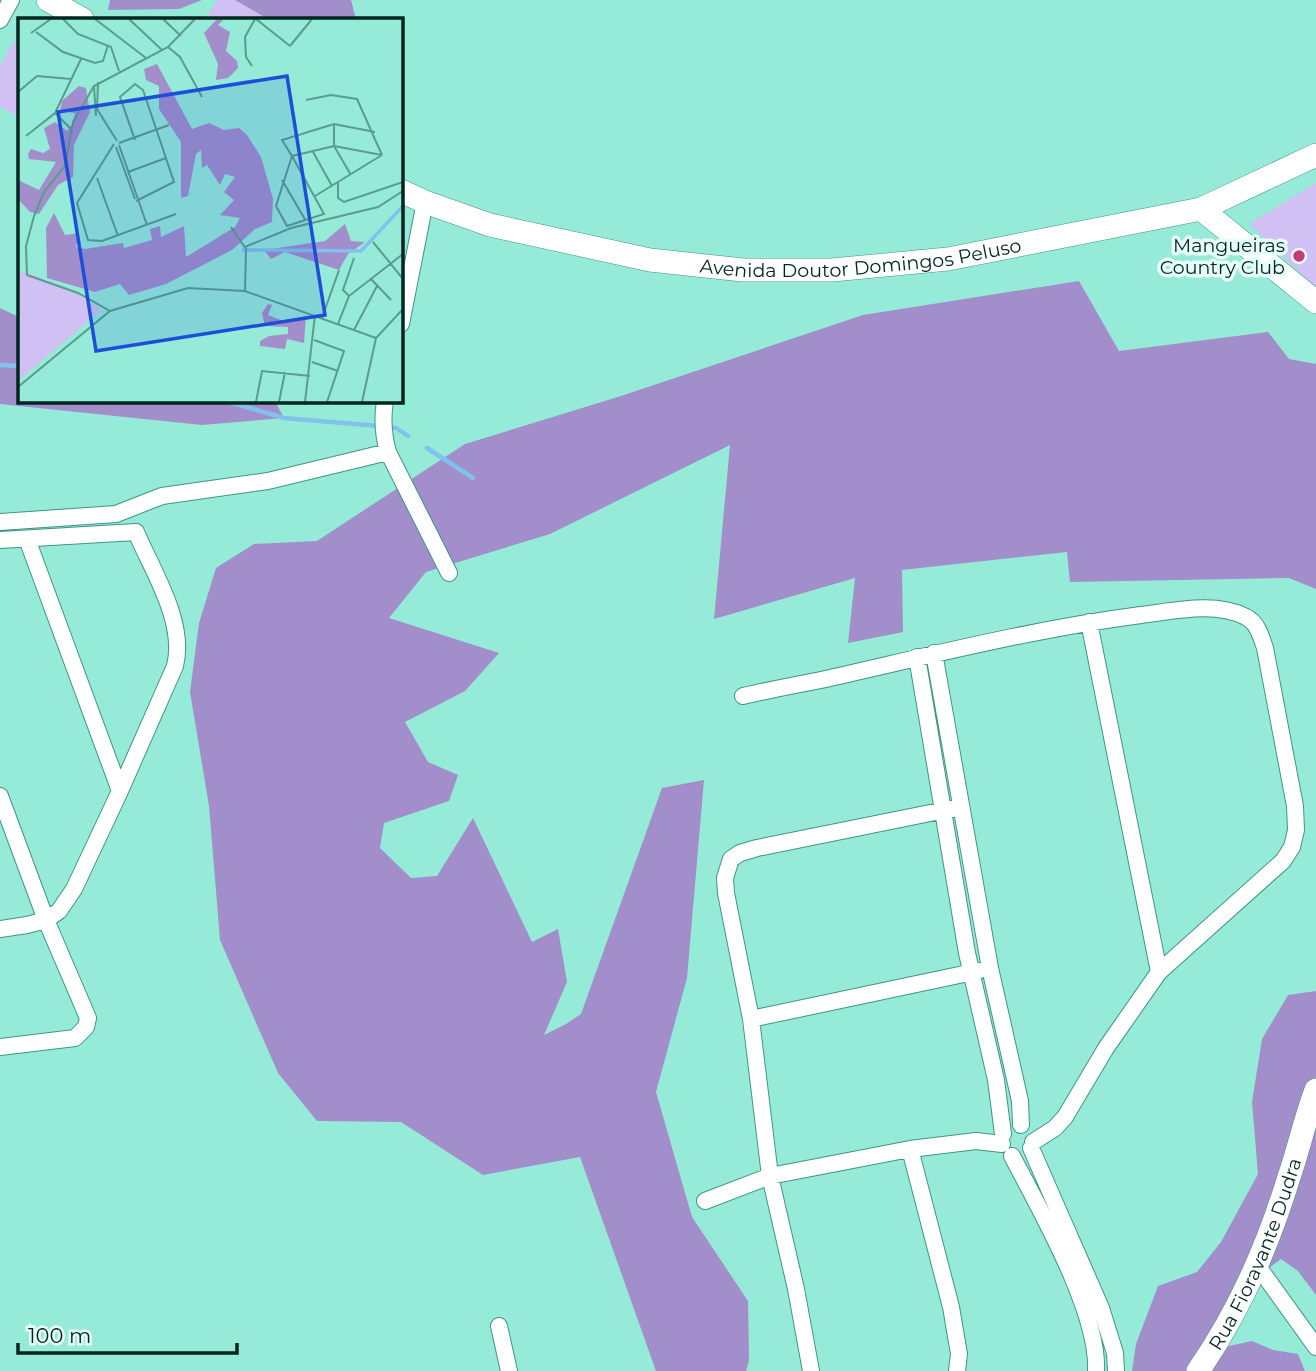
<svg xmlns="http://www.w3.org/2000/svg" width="1316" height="1371" viewBox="0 0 1316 1371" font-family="Montserrat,sans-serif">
	<rect width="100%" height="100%" fill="#96ebd8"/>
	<path fill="#d0c0f4" d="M217 0H235L268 19H206Z
		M13 42 19 45V117L0 107V66Z
		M1316 183V288L1249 224Z"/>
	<path fill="#a28eca" d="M110 0H202L179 9 108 10Z
		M235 0H351L356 19H268Z
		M1079 281 1119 351 1268 332 1289 359 1316 364V589L1289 578 1070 582 1067 552 902 570 903 632 848 643 855 578 714 619 730 445 550 534 426 572 389 618 499 653 465 691 405 722 428 762 458 775 449 801 384 823 380 848 411 878 437 876 473 818 532 942 558 929 567 982 544 1035 566 1024 581 1014 662 788 704 780 687 978 656 1092 692 1217 748 1301 749 1360 746 1371H656L580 1157 483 1175 401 1122 317 1121 278 1073 220 940 209 806 190 692 199 623 216 568 254 544 317 541 465 444 621 396 863 315Z
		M0 308 19 317V401H275L284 418 202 425 0 404Z
		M1316 991V1295L1298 1271 1281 1259 1248 1284 1215 1349 1252 1341 1273 1350 1298 1354 1305 1371H1132L1136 1344 1158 1286 1197 1272 1221 1242 1258 1174 1252 1102 1262 1039 1288 995Z"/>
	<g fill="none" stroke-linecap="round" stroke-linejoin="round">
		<path stroke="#81c1eb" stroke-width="4.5" d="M0 365 19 366
			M226 401 284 418 379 426
			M387 427 396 428 408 436
			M427 448 473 478"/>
		<defs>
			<path id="street" d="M0 20 11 0
				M401 324 425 202
				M385 401C382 419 383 434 388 452L449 573
				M0 522 116 514 162 496 268 481 388 452
				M27 539 120 791
				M0 540 136 532C153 572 186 622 175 666L120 791 74 889 59 911 46 920 0 796
				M1089 622 1159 972
				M934 653 990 968 1020 1101 1021 1125
				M917 657 967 953 996 1080 1003 1134
				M743 696C769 690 795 685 821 680 928 656 1033 629 1141 615 1173 611 1216 601 1246 617 1258 623 1261 637 1265 648L1295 806 1296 830 1292 847 1283 861 1159 972 1106 1048 1065 1117 1055 1128 1033 1142
				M0 929 27 925 46 920 88 1018 86 1027 75 1038 0 1047
				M751 1019 978 971
				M1031 1148 1101 1308 1115 1353 1116 1371
				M910 1149 951 1307 959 1354 957 1371
				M1012 1156C1040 1210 1099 1312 1096 1371
				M705 1201 770 1176 910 1149 976 1141 1002 1144
				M1257 1265 1316 1347
				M499 1326 509 1371
				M811 1371 796 1289 770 1176 751 1019 726 893 725 878 731 859 740 853 757 848 960 807"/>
			<g id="secondary">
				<path d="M48 0 82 19"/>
				<path id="s1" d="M401 191 425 202 490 225 650 260 743 270H832L948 259 1201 209 1316 155"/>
				<path d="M1201 209 1316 302"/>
				<path id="s2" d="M1198 1371C1239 1312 1268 1246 1289 1177 1299 1148 1305 1119 1316 1090"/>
			</g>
		</defs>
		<use href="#street" stroke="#3f9584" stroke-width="18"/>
		<use href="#secondary" stroke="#3f9584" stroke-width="24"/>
		<use href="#street" stroke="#fff" stroke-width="16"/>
		<use href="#secondary" stroke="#fff" stroke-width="23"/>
	</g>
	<circle fill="#c53b75" stroke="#e7fef8" stroke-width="2.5" cx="1299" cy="256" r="7"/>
	<g text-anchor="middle" stroke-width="7" stroke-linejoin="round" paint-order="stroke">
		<g font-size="19" fill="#01261f" stroke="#e7fef8" text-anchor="end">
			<text x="1285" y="252">Mangueiras<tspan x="1285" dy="22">Country Club</tspan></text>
		</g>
		<g font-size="19" fill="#01261f" stroke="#e7fef8">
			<text dy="7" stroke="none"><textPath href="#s1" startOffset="471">Avenida Doutor Domingos Peluso</textPath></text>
			<text dy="7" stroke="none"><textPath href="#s2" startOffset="131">Rua Fioravante Dudra</textPath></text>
		</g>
	</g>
	<g transform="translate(18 18)">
		<rect width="385" height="385" fill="#96ebd8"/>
		<path d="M6 253 59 275 83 292 0 363V255Z" fill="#d0c0f4"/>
		<path d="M199 1 205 2 200 7 212 14 208 33 219 43 220 50 210 60 198 62 200 46 186 15ZM139 46 174 111 191 105 206 112 221 110 229 117 243 139 255 181 254 204 237 211 214 232 148 266 111 277 102 266 77 274 29 260 28 210 36 195 47 217 61 215 58 229 67 231 105 225 106 230 134 222 132 211 142 208 143 219 166 208 168 239 217 209 222 200 202 197 216 182 206 174 217 159 207 156 202 167 189 147 184 150 183 132 178 136 170 178 163 180V124L141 91V68L128 62 126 51ZM61 68 68 70 72 94 56 127 55 159 40 167 21 196 12 194 0 181V162L21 172 38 144 11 141 10 136 13 131 25 135 32 131 26 110 37 104 49 113 54 107 57 95 42 93 44 83ZM327 206 333 223 347 224 330 236 321 252 267 234 253 241 246 232 307 223ZM250 286 254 287 250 297 268 304 288 298 286 325 269 321 267 331 242 328V323L251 318 270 316V309L247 308 244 295Z" fill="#a28eca"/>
		<path fill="none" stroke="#81c1eb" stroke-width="3.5" d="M224 232 343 233 385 188"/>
		<path fill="none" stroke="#5a9c8e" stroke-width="2" d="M45 1 60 16 93 29 101 53M77 1 128 40M111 1 144 32M145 1 163 18M238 1 272 28M18 14 45 34 77 45 85 43 90 27M13 15 33 1M272 28 294 1M150 29 162 39 184 79M234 48 228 39 227 19 237 1M80 64 79 91 99 123M76 69 78 98M0 74 19 58 53 61M288 82 313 77 339 81 364 137M37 95 53 111M316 107V128L333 157M357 114 316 106 264 122 274 138 316 128 364 137M8 118 37 95 63 41M117 122 102 79 117 66 125 72 156 164 118 183M101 125 151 107M96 126 59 185 70 222 84 223 158 196M101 127 129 207M98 129 117 181M294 132 314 168M274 138 306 196 269 208 258 188ZM110 154 148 140M79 160 100 218M264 162 288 203M320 164V180L326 184 385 164M297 178 364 137M213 209 228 231 227 273M355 224 385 261M227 229 273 210 360 189 385 173M353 261 373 282M331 278 325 272 336 240M92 293 60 275 9 257 8 228 16 198 26 174 47 148 55 104 76 68 150 29 177 1M304 300 321 252M320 306 331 278 385 236M336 312 359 268M296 322 326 333 309 384M294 344 320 353M0 369 92 293 170 270 227 273 358 320M238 384 244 353 292 358M261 384 267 354M287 384 297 297M344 384 358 320 385 291"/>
		<path fill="#1d4ed8" fill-opacity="0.15" stroke="#1d4ed8" stroke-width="3.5" d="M269 58 307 297 78 333 40 94Z"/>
		<rect width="385" height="385" fill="none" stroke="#01261f" stroke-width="3.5"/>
	</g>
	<path d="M18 1343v10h219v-10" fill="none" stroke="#01261f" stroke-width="3.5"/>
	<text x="28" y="1343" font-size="21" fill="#01261f" stroke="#e7fef8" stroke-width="5" paint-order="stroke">100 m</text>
</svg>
